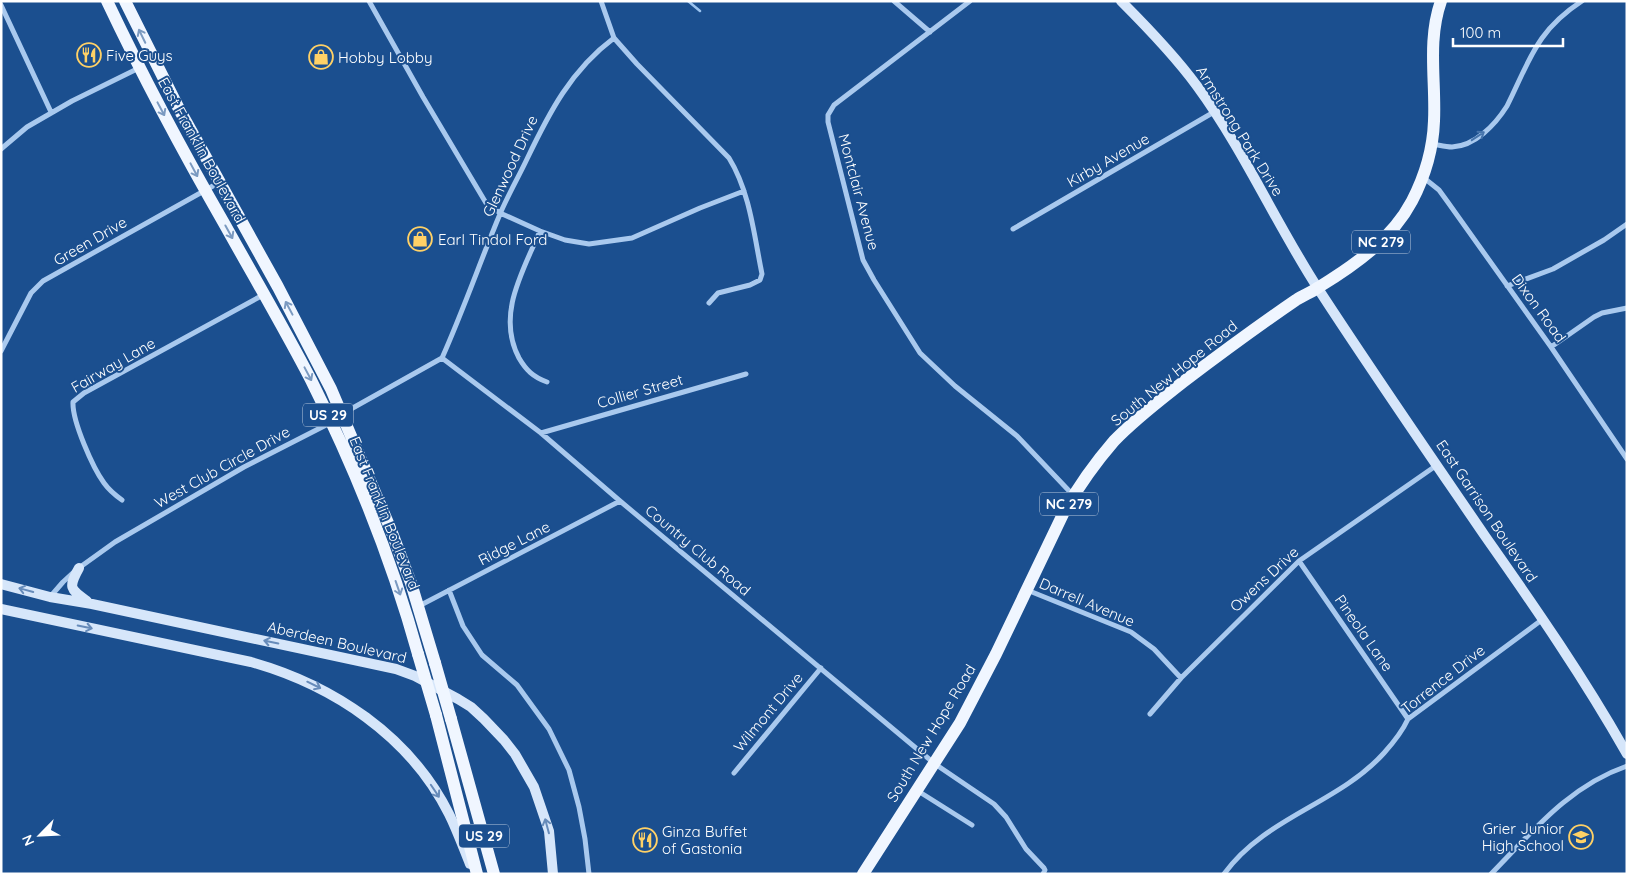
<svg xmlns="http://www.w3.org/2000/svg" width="1628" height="875" font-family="Quicksand,sans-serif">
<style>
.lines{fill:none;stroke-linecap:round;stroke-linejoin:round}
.stream{stroke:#9cc4f0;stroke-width:2.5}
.minor{stroke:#a9c9ee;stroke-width:5}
.secondary{stroke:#d6e6fa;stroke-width:10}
.primary{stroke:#f0f6ff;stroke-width:12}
.primary-bridge{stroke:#f0f6ff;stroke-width:12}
.oneway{stroke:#7b9ac1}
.oneway2{stroke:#4674ac}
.oneway3{stroke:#668bba}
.labels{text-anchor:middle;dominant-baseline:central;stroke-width:4;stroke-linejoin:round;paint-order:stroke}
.shield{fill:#1b4f8f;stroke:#bbcadd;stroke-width:1}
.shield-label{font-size:14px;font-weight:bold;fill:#fff}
.poi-label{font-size:15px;fill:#fff;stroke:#1b4f8f;text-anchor:start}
.street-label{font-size:15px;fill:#fff;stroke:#1b4f8f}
</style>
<rect width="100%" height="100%" fill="#1b4f8f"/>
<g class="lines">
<path class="stream" d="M688,1L700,11"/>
<path class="minor" d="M369,1L423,97L486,203L500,213L540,231L565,240L589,244L632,238L700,208L744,191
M894,1L930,32
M970,1L834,105L828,115V122L863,260L874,280L920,353L955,386L1017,436L1073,495
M1,5L51,112
M614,38L637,64L729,158C750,192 754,235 762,274L760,280L750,285L718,293L709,303
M1432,144C1439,145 1445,147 1452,147C1475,146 1495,125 1507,106C1530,60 1536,31 1582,1
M1,149L27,127L72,101L139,68
M1424,178L1439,190L1447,201L1551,347L1627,459
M1013,229L1214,112
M540,231C523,271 496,315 519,358C526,370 533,377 547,382
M1507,286L1553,269L1604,240L1627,224
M1551,347L1594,317L1602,313L1627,308
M1,351L31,293L43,281L220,182
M442,358L541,433L620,501L935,764L994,804L1006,817L1026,849L1044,868L1045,870L1043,874
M442,358C463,311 480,262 500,214C508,195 518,178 527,159C549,113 571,70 614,38L601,1
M342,414L442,358
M541,433L746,374
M122,500C115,495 109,490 104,483C93,468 72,421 73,402L84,393L263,295
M1299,561L1408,719
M449,590L463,626L482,655L517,685L549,729L569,770L579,807L585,839L589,874
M1027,590L1131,632L1154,649L1181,678
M50,597L63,582L76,570L115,542L244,467L332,422
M419,606L620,501
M1150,714L1181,678L1299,561L1437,465
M734,773L821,668
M918,791L972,825
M1224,874C1265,817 1338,804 1384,753C1393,743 1402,732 1408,719L1543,619
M1491,874C1533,831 1569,786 1627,766"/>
<path class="secondary" d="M1121,1C1148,28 1175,56 1197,86C1244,150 1276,224 1319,290C1373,373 1429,454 1485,536C1535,607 1584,678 1627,754
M79,568C68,588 70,589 87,601
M1,584L50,597L92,604L396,669L415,676L458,699L471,707L484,719L504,740L515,754L534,787L549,831L553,874
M1,609L251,662C333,685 410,736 449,814C457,830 463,847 470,864"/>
<path class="primary" d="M107,1C143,77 183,152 225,225C254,277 284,328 311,380C355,468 392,560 418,654
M125,1L179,109L278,287L331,389L391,530L411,583L435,663
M436,715L477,874
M451,719L494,874
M863,874L960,723L996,654L1064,512C1078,487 1095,463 1114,441C1135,419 1159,401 1183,382C1220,354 1258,326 1296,300C1304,295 1312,292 1319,287C1355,265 1392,239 1412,201C1425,176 1433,149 1434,121C1436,81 1427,41 1441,1"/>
<path class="primary-bridge" d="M418,654L436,715
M435,663L451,719"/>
</g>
<defs><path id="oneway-shaft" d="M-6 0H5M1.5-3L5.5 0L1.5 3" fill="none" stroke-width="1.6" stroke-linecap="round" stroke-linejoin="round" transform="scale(1.25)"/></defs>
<g class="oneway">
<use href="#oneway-shaft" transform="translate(142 36) rotate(-116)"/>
<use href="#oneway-shaft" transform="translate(161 109) rotate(62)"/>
<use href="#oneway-shaft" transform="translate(194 170) rotate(62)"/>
<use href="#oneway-shaft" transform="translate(229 232) rotate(61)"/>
<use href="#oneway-shaft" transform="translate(289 308) rotate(-118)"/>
<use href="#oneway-shaft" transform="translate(308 374) rotate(62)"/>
<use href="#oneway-shaft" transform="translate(398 588) rotate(71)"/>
</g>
<use class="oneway2" href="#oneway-shaft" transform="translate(1478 136) rotate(-33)"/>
<g class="oneway3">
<use href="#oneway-shaft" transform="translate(26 590) rotate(-165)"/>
<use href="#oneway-shaft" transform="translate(85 627) rotate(12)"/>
<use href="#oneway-shaft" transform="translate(271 642) rotate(-168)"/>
<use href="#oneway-shaft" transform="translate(314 685) rotate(26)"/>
<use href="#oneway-shaft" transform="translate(435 791) rotate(56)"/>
<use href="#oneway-shaft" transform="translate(547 826) rotate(-105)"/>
</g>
<defs>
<g id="restaurant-ring" transform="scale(1.25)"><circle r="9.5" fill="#1b4f8f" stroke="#ffd166" stroke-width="1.5"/><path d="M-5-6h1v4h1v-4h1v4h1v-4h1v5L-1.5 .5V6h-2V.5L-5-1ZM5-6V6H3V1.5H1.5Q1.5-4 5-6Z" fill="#ffd166"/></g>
<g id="shop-ring" transform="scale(1.25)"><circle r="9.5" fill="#1b4f8f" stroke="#ffd166" stroke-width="1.5"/><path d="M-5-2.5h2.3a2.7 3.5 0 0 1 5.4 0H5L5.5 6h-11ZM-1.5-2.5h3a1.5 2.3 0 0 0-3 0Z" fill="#ffd166"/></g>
<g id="school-ring" transform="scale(1.25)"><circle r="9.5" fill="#1b4f8f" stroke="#ffd166" stroke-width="1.5"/><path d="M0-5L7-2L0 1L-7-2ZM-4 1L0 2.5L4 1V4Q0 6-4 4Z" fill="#ffd166"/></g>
</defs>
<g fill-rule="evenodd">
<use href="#restaurant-ring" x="89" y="55"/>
<use href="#shop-ring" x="321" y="57"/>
<use href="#shop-ring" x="420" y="239"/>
<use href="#school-ring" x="1581" y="837"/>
<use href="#restaurant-ring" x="645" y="840"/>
</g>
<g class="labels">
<g class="shield">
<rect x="1352" y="230.5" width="58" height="23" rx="4"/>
<rect x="303" y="403.5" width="50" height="23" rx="4"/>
<rect x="1040" y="492.5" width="58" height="23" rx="4"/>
<rect x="459" y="824.5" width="50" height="23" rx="4"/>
</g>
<g class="shield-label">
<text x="1381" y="242">NC 279</text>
<text x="328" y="415">US 29</text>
<text x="1069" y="504">NC 279</text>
<text x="484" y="836">US 29</text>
</g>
<g class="poi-label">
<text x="106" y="55">Five Guys</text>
<text x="338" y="57">Hobby Lobby</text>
<text x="438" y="239">Earl Tindol Ford</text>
<text x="1564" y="828" text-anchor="end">Grier Junior<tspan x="1564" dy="17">High School</tspan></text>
<text x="662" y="831">Ginza Buffet<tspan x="662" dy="17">of Gastonia</tspan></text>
</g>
<g class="street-label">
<text transform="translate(1240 131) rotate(58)">Armstrong Park Drive</text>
<text transform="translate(202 150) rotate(61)">East Franklin Boulevard</text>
<text transform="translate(1108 160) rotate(-30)">Kirby Avenue</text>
<text transform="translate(510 166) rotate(-65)">Glenwood Drive</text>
<text transform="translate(859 192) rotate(75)">Montclair Avenue</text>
<text transform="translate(90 241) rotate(-30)">Green Drive</text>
<text transform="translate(1539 308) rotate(54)">Dixon Road</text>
<text transform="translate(113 365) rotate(-30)">Fairway Lane</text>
<text transform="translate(1174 373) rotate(-39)">South New Hope Road</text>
<text transform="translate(640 391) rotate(-16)">Collier Street</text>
<text transform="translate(222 467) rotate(-29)">West Club Circle Drive</text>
<text transform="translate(1487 511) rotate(56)">East Garrison Boulevard</text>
<text transform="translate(385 513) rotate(68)">East Franklin Boulevard</text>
<text transform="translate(514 543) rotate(-27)">Ridge Lane</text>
<text transform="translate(698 550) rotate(40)">Country Club Road</text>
<text transform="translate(1264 579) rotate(-43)">Owens Drive</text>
<text transform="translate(1087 602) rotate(23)">Darrell Avenue</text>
<text transform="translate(1364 633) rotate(55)">Pineola Lane</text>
<text transform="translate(337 642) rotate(13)">Aberdeen Boulevard</text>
<text transform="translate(1443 679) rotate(-38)">Torrence Drive</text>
<text transform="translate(768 712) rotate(-50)">Wilmont Drive</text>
<text transform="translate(931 733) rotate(-59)">South New Hope Road</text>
</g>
</g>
<rect width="1628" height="875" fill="none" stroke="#ffffff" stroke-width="5"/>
<g transform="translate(40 835) rotate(246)" stroke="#1b4f8f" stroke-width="4" paint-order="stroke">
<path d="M0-4L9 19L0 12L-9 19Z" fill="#ffffff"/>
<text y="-8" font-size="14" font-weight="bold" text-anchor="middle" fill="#ffffff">N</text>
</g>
<path d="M1453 38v8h110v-8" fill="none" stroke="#ffffff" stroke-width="2.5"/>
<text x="1460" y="38" font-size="15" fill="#ffffff" stroke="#1b4f8f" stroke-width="4" paint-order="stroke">100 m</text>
</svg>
